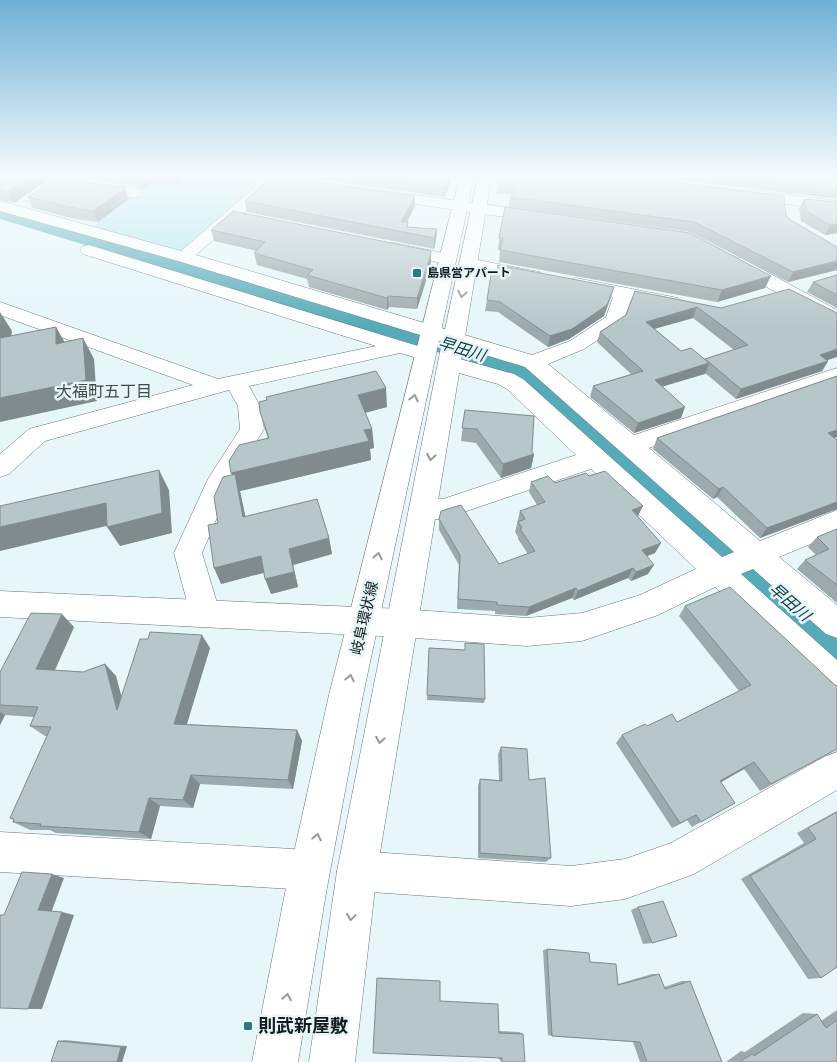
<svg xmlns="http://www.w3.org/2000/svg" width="837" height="1062" font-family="Arial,'Noto Sans JP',sans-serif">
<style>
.green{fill:#b3e6ee}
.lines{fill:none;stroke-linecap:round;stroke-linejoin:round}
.river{fill:#55abb9;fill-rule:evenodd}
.minor-casing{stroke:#687678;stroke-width:1}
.tertiary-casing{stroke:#687678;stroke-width:1}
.primary-casing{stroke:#687678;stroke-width:1}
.minor{fill:#fff;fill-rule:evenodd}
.tertiary{fill:#fff;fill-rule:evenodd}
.primary{fill:#fff;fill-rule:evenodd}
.wall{fill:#9daaad;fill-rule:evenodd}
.shaded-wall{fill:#808b8d}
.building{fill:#b7c6c9;stroke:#808b8d}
.oneway{stroke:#969899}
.poi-dot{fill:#2f7682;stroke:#e6f6f9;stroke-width:2}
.labels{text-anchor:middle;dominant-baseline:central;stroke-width:5;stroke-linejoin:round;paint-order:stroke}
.far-poi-label{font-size:12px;font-weight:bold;fill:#151b1c;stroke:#e6f6f9;text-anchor:start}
.street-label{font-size:15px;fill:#151b1c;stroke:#e6f6f9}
.water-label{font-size:16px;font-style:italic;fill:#0f383f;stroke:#e6f6f9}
.neighbourhood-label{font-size:16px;fill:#3d4a4c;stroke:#e6f6f9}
.near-poi-label{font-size:18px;font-weight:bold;fill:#151b1c;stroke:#e6f6f9;text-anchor:start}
</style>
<rect width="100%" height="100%" fill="#e6f6f9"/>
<path class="green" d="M158,177H224L260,182L179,253L90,229Z"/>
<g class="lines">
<path class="river" d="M0,204L537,361L837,613V665L820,659L513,375L0,219Z"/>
<g class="minor-casing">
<path id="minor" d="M246,177H283L309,182L311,185L309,188L304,189L275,185L196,255L532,355L570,341L606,317L613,297L569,288L567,284L569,280L576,278L678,298L681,302L678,306L671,308L631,300L622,324L584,349L548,364L634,435L837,368V383L649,448L760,541L837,510V533L779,557L837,605V638L826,634L753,569L741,574L837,660V697L825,692L715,587L658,615L582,641L527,646L401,637L390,633L386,623L390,613L401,609L527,618L582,613L640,595L696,569L591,469L443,519H422L413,516L409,509L413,502L422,499H443L576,455L507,389L498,384L441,368L438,363L441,358L449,356L514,374L523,379L722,557L734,552L525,367L178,261L0,211V201L181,251L260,183L248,180Z
M89,183L135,188L140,190L143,193L140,196L135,198L84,190L82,187L84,184Z
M379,190L540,212L546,214L548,217L546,220L540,222L374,198L371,195L374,192Z
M748,190L837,201V211L743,198L740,195L743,192Z
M394,243L453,255L456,259L453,263L447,264L388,252L385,248L388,244Z
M89,245L431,350L435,354L431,358L424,360L400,353L249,386L260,406L264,429L233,480L202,553L220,613L216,622L205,626L194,622L190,613L174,553L208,479L240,429L238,406L229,390L45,441L9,474L0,477V454L29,429L193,385L0,315V302L218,379L376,346L83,254L80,250L83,246Z
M735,257L741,258L837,310V324L830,322L729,266L726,262L729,258Z
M468,258L534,271L540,272L543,276L540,280L534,281L462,267L459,263L462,259Z
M837,752V790L694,874L625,899L571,906L357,891L343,885L337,871L343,857L357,851L571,866L625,859L671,843L824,757Z
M0,832L310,850L324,856L330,870L324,884L310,890L0,872Z"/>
</g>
<g class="tertiary-casing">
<path id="tertiary" d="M0,591L401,609L412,613L416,623L412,633L401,637L0,617Z"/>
</g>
<g class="primary-casing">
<path id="primary" d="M460,177H474L363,695L326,893L298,1062H252L285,893L329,695Z
M478,177L491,179L377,871L355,1062H309L337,871L439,357Z"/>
</g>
<use href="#minor" class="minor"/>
<use href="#tertiary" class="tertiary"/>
<use href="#primary" class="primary"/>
</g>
<path class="wall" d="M0,177H52L14,203L0,200Z
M74,177H186L175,186L151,183L142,190L135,186Z
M303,177H452L445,197Z
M498,177L786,215L789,219L837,247V270L788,282L690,232L509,207L510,197L512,194L496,193Z
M658,177H837V199Z
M28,197L129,199L98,222L75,219L33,208Z
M804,199L837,202V233L825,235L801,221L799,208Z
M245,201L415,206L407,222H408V227L437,229L436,240L434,249L247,212Z
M211,230L431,265L417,309L389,307L387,310L309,287L307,279L257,265L254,253L257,251L214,241Z
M499,238L765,288L717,302L499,262L500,250H498Z
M837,275V308L807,292L813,282Z
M614,287L611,297L604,316L569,339L548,347L498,312L485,311L487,300Z
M635,291L721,308L828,361L822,371L736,399L705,373L663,386L681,418L634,433L590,397L593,386L631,374L597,342L600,332L626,315ZM693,318L734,350L705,359L681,351L654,329Z
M837,376V437L834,438L837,440V509L760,538L717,497L713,499L653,449L657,438Z
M266,397L387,407L365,413L372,429L374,448L370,449L371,460L240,491L245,516L329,538L332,554L293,565L298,587L271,594L264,572L221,584L218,523L232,475L268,439L260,412L267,400Z
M465,410L532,452L534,454L531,468L501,478L476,443L461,441Z
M589,476L638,516L655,553L647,556L648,574L631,581L628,578L574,600L572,598L526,616L495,614V611L457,609L459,565L439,530V519L499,564L528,554L518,539V537L515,532L520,511L537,505L529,492L531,482L555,483Z
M837,529V603L797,569L805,560L816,555L808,547L817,537Z
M685,606L837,749L760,791L744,769L720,782L735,803L692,827L687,820L672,828L616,743L622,735L647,726L677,722L739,691L679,616Z
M74,627L55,670L83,672L105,664L116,676L121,696L210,648L186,724L297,730L302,741L293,789L200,784L193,808L160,806L151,839L56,833L50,830H30L13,822L14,820L10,818L47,736H45L30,726L34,717L5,715L0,725V672Z
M465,643L485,699L484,703L427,700L429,648L465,650Z
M501,747L529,780L551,858L546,862L478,858V786L480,779L499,780L498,754Z
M837,811V967L821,978L808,979L741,879L804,843L797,833Z
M638,907L652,943L643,944L631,910Z
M547,949L590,962L618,984L652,974H659L664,987L682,981H690L722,1062H640L633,1042L552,1036L548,1035L543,950Z
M440,1001L499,1031L519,1032L523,1034L502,1062Z
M837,1010V1062H726L741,1051L745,1052L803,1013L817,1014L821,1021Z
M65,1040L127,1046L122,1062H51L58,1041Z"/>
<path class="shaded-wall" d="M31,177H52L14,203L8,192Z
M141,177H149L151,183L142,190L139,179Z
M172,177H186L175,186Z
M449,177H452L445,197L446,187Z
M125,188L129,199L98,222L93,211Z
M415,196V206L401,233V222Z
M837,224V233L825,235L830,225Z
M437,229L436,240L434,249V238Z
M431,254V265L417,309V298Z
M837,261V270L788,282L793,272Z
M771,276L765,288L717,302L722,290Z
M614,287L611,297L604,316L569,339L548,347L550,336Z
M388,296L389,307L387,310V298Z
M697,307L693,318L643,332L646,322Z
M0,312L12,331L8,360L0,347Z
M56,327L68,348L56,344Z
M83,338L94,359L97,401L0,422V398Z
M837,349V357L813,365L820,355Z
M828,361L822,371L736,399L741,389Z
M709,363L705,374L651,390L655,380Z
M386,388L387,407L360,414L358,395Z
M685,407L681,418L634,433L638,423Z
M372,429L374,448L370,449L371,460L240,491L249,533L243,517L238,491L231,473L364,430Z
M837,430V437L821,444L828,433Z
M534,454L531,468L501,478L503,464Z
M159,470L169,490L172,533L120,546L107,527Z
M723,487L717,497L713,499L719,489Z
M837,502V509L760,538L767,528Z
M106,503L119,523L0,551V527Z
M643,506L638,516L632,510Z
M329,538L332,554L293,565L298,587L271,594L265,579L289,549Z
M661,543L655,553L637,560L642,550Z
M261,556L267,572L221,584L214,568Z
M654,565L648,574L631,581L636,572Z
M633,568L628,578L574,600L578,591Z
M576,588L572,598L526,616L529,607Z
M62,614L74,627L50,681L36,669Z
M202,635L210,648L184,734L174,724Z
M105,664L116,676L128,721L117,710Z
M0,712L5,715L0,725Z
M297,730L302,741L293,789L288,780Z
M754,762L744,769L711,788L720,781Z
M191,775L200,784L193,808L183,800Z
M149,798L160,806L151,839L139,832Z
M696,815L687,820L672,828L680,823Z
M52,874L64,878L51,913L38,910Z
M62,912L74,915L42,1009H28Z
M127,1046L122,1062H117L121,1047Z"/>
<path class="building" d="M0,177H31L8,192L0,190Z
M271,177H285L415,196L401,222H408L407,227L437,229L434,238L245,201Z
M377,177H449L446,187Z
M498,177H632L784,196L786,215L789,219L837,247V261L793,272L694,222L510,197L518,185L496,183Z
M738,177H837V189Z
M57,178L125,188L93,211L69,207L28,197Z
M804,199L837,202V224L830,225L806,211Z
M505,207L690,233L771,276L722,290L500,250L503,238H499Z
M233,211L431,251V254L417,298L388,296L387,298L307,275L313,270L254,253L265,242L211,230Z
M498,265L614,287L607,305L572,329L550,336L500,302L487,300L491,275H496Z
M837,275V295L813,282Z
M789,289L837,313V349L820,355L828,361L741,389L705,359L748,345L697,307L646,322L681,351L691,348L709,363L655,380L685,407L638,423L593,386L643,371L600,332L626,315L635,291L721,308Z
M56,327V344L83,338L86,380L0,398V338Z
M376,371L386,388L358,395L372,429L364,430L369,441L231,473L229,461L239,445L269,438L260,412L259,402L267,400L266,397Z
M837,376V430L828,433L837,440V502L767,528L723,487L719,489L657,438Z
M465,410L534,416L532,452L534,454L503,464L477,429L462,428Z
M159,470L162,513L107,527L106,503L0,527V506Z
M605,471L643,506L632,510L661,543L642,550L654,565L636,572L633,568L578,591L576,588L529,607L497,605V602L458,599L460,555L439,519L441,511L461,505L499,564L535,551L520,529L522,528L518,522L525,519L520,511L545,502L531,482L548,476L555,483L586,473L589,476Z
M235,474L243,517L317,499L329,538L289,549L294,572L265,579L261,556L214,568L208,525L218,523L214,497L223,477Z
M837,529V585L805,560L829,549L817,537Z
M730,587L835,685L837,686V749L771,784L754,762L720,781L735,803L701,822L696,815L680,823L622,735L645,724L647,726L672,714L677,722L751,685L685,606Z
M31,613L62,614L36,669L83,672L105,664L117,710L140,639H148L150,632L202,635L174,724L297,730L288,780L191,775L183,800L149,798L139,832L40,826L41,824L13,822L14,819L10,818L51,727L30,726L38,707L0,705V672Z
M465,643L484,644L485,699L427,695L429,648L465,650Z
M501,747L527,749L529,780L545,778L551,858L480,853V779L502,781Z
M837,812V967L821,978L750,876L816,839L808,828Z
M22,872L52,874L38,910L62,912L28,1009L0,1008V915H4Z
M663,901L677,936L652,943L638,907Z
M547,949L589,953L590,962L616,964L618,985L659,974L665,989L690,981L722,1062H647L640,1042L552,1036Z
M377,978L440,981V1001L498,1004L499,1033L523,1034L525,1062H502V1058L373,1053Z
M817,1014L826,1028L837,1020V1062H740L752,1054L754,1056Z
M58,1041L121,1047L117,1062H51Z"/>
<defs><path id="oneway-chevron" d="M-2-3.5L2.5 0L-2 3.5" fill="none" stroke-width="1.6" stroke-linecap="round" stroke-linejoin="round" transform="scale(1.25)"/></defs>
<g class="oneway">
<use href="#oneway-chevron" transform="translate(462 294) rotate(101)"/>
<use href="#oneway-chevron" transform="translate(414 398) rotate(-77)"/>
<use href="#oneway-chevron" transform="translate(431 457) rotate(100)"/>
<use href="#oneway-chevron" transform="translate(378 556) rotate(-77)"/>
<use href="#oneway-chevron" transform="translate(350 678) rotate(-78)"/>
<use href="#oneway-chevron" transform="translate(380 740) rotate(100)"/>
<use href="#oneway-chevron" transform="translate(317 837) rotate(-78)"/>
<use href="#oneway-chevron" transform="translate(351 917) rotate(98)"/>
<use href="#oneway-chevron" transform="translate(287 997) rotate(-80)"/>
</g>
<linearGradient id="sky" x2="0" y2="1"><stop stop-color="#6db0d5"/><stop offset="0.54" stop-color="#f4fbfc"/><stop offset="1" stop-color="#f4fbfc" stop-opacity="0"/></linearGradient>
<rect width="837" height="326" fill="url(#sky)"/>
<g class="poi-dot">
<rect x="412" y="268" width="10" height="10" rx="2.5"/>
<rect x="243" y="1021" width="10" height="10" rx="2.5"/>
</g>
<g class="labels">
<g class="far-poi-label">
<text x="427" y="273">島県営アパート</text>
</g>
<g class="street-label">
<text transform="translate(364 618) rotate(-77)">岐阜環状線</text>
</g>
<g class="water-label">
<text transform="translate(462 349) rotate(17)">早田川</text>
<text transform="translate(790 602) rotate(41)">早田川</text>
</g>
<g class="neighbourhood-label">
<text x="104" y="391">大福町五丁目</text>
</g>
<g class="near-poi-label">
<text x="258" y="1026">則武新屋敷</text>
</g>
</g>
</svg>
